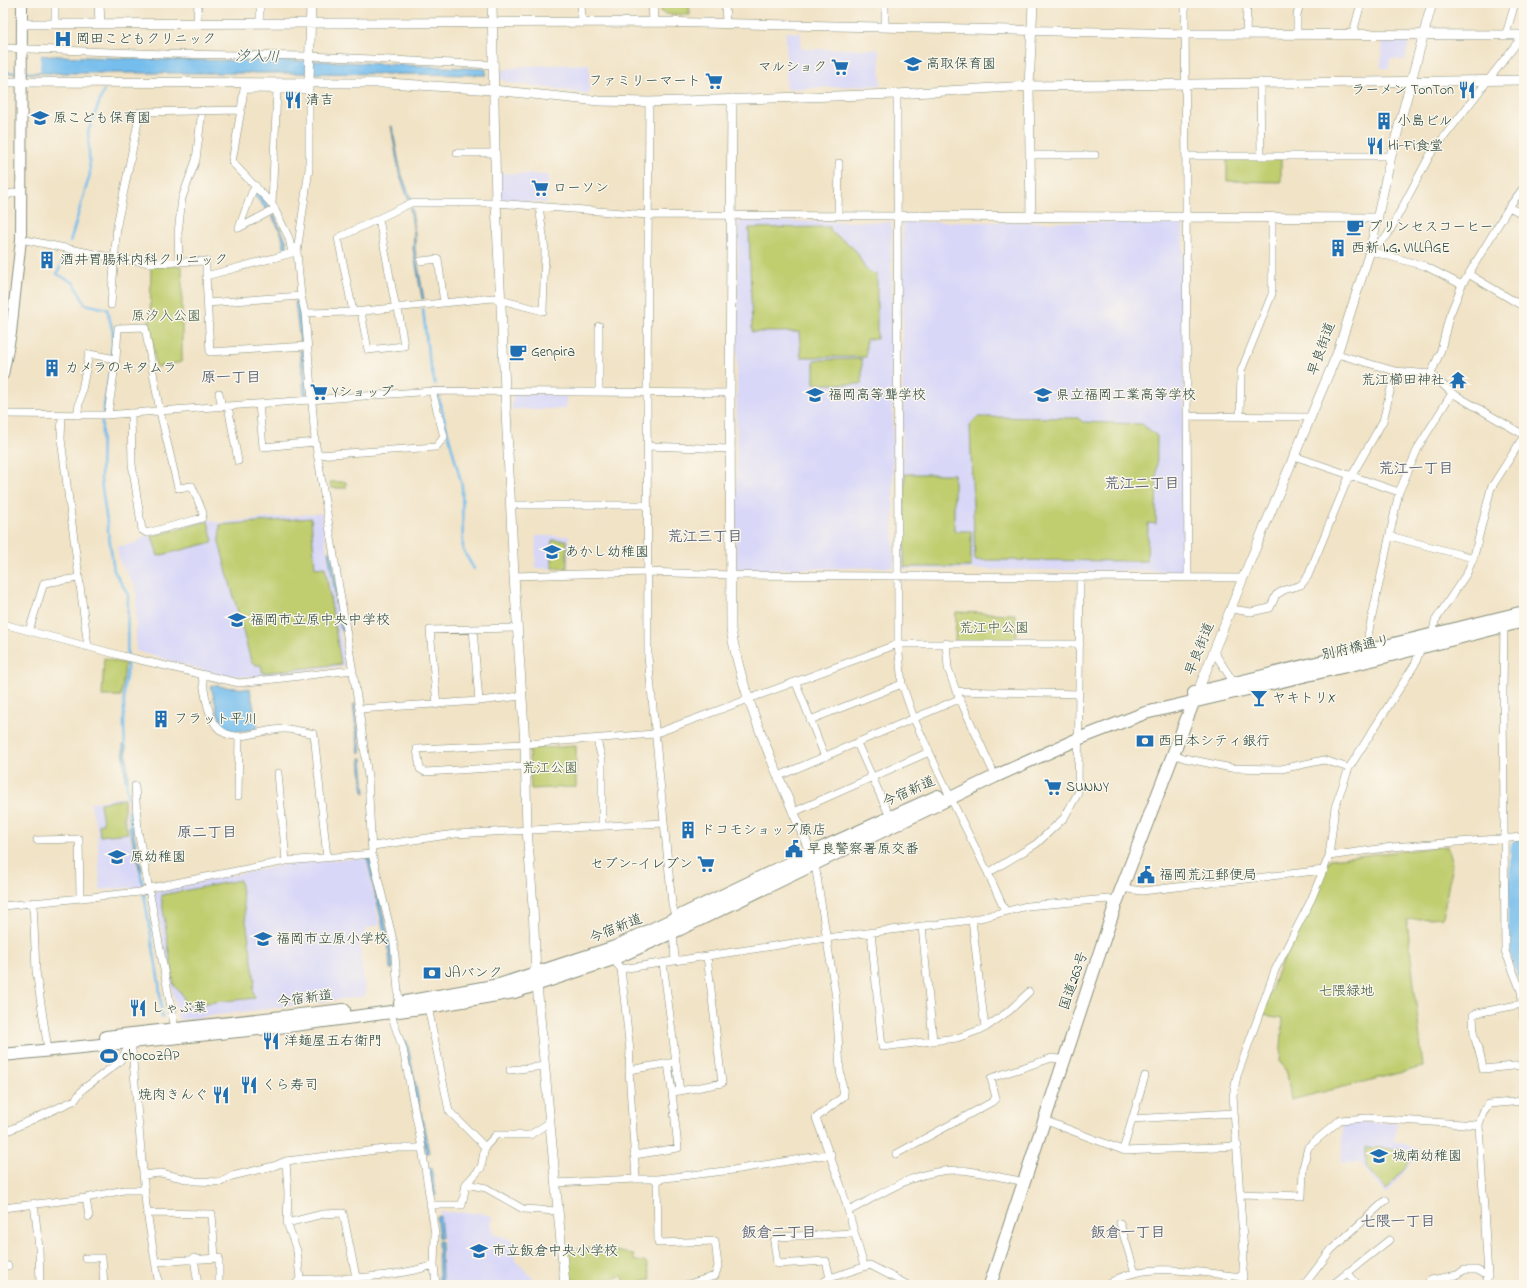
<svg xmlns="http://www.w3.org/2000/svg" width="1527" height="1288" font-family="'Indie Flower','Klee One',sans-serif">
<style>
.built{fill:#d8d7f8}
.green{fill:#c0ce6f;stroke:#708652}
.water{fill:#75bded;stroke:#4a7d90}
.pier{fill:#f1e3c6}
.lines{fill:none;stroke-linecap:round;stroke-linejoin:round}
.stream{stroke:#75bded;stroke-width:2.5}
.river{stroke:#75bded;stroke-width:15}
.minor-casing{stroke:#88907d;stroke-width:8}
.tertiary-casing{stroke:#88907d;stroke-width:10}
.secondary-casing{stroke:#88907d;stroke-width:12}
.trunk-casing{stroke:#88907d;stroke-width:14}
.minor{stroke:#fff;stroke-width:7}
.tertiary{stroke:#fff;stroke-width:9}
.secondary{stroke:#fff;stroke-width:10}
.trunk{stroke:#fff;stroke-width:12}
.labels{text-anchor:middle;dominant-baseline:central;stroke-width:3;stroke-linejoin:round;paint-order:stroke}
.poi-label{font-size:14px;fill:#1f3d34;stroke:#fbf7ec;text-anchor:start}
.park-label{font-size:14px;fill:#3f5a40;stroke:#fbf7ec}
.street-label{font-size:14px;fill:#1f3d34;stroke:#fbf7ec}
.water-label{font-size:15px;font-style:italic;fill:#345d62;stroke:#fbf7ec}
.neighbourhood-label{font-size:15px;font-weight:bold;fill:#5c6577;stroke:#fbf7ec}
</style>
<rect width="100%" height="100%" fill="#fbf7ec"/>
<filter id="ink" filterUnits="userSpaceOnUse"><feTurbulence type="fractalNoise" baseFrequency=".025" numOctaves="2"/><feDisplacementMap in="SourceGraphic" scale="8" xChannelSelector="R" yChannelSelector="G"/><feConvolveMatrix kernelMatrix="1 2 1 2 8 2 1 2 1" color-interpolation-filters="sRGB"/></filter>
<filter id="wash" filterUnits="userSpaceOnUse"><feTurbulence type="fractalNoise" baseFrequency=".012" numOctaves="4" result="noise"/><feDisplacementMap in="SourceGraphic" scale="16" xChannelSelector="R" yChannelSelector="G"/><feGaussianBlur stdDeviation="0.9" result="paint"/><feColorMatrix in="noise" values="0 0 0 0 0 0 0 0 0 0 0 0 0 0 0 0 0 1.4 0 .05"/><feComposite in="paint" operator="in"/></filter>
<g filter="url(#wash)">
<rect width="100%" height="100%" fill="#f1e3c6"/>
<path class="built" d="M3,3H5V41L3,43Z
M786,32L801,33V49H879L881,85L786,89Z
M1382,40L1409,41L1405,60L1390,59L1389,68H1381Z
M589,64V94L506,82L500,78L502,70L523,66Z
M499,173L548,175L547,203L503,200L500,196Z
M738,221L891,222L894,567L736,570Z
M903,222H1183L1185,571L902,569Z
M513,394H566V409H511Z
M321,513L345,666L251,677L218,674L136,651V588L120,562L117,547L138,542L144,537L208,519L218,523Z
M536,536H569L568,569L535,568Z
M125,796L126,819L141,884L139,887L100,890L97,829L90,803Z
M366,858L380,925L366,928L367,938L359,939L366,996L178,1020L154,894L156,891L293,863Z
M1343,1122L1398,1123L1394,1141L1421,1150L1386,1195L1359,1163H1341Z
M440,1212L480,1213L492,1216L491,1226L494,1234L514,1241L516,1261L540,1285H444L442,1280L443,1240Z"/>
<path class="green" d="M661,3H689L690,15L665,14L661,11Z
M1227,159H1281V182L1227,181Z
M830,227L831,232C839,238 849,243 856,251C863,261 863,274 877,274V339H866V357H801L799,332H752L749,228Z
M151,266H182V362L156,367L150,326Z
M862,359V384H814V360Z
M977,417L1078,418L1083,422L1142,424L1157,436L1156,524L1148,523L1147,561L975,560L970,425Z
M905,474H954V531H971V567H904Z
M330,482H346V488H332Z
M311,518L315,568L325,567L341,664L263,673L261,665H256L251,661L219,542L220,525Z
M208,521L213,542L158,556L152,536Z
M552,540H567V568H552Z
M956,612L1015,614L1017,642H955Z
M104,658L125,664L121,696H102Z
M576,746V787L531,789L529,749Z
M124,799V818L128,833L100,836L99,824L103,823L100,803Z
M1447,846L1452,864L1443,917L1407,920L1423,1067L1291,1100L1287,1073L1280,1061L1283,1018L1263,1015L1277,973L1330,859Z
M240,880L255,981L253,989L255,998L186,1005L182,994L174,986L161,895Z
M1366,1147L1396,1149L1416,1154L1386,1190L1366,1167Z
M597,1248L633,1254L635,1261L646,1262L651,1279L641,1281L642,1285H625L623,1276L588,1283L567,1279L564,1250Z"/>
<path class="water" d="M3,54L171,60L322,61L486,69V75L295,73H3Z
M391,126H392L401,173L411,199H408L399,172Z
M257,192L270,207L266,209L254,195Z
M410,208H412L415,234V249L424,299H422L413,249L414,234Z
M274,215L286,240L288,249L285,250L281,233L272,216Z
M295,302H299L303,342H300Z
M300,350H303L307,396H304Z
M328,551H331L344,631H341Z
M213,685L224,687L250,689L258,728C245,731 232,734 221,726L211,686Z
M355,704L361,752L359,753L353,705Z
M123,745H126L128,780H125Z
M360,758H362L365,793L363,792Z
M132,825L142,871L140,872L129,826Z
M367,858H370L392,952L393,969H390L389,953Z
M404,1041H407L429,1153H426Z
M431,1168L436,1196L433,1195L428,1169Z
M440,1216L442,1238H439L436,1217Z
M438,1241H441L442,1281H439Z"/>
<path class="pier" d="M6,52L41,54L40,70L42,72L3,71L5,70Z"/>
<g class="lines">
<path class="stream" d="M70,242L90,174L88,132L104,90
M66,253L57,274L74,283L85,304L107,309L113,332L111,363L102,420L101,481L114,571L128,594L127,669L124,688V728L125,748
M423,309L428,354L435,384
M438,395L462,486L463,550L474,569
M126,777L128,798
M129,811L131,828
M140,870L159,983L162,1017"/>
<path class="river" d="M1524,840L1518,847L1515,920L1517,953L1524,972"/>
</g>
</g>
<g filter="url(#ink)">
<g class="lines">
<g class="minor-casing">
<path id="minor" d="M260,3V23
M581,3L582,23
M725,3L726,23
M1185,3L1188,578
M197,23L198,3
M55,24V3
M885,27V3
M1353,33L1361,3
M1506,34L1515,3
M1246,35L1247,3
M1297,35V15L1300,3
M3,48L166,54L310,56L494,65
M1260,82L1261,156
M309,83V169L297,252L301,296L305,313L315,440L359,709L368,777L372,854L394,944L399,1003
M897,94L898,644L902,684L914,719L951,799L988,873
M649,102L647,392L648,657L672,904L676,919
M241,110L244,89L309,90
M457,153H495
M1030,155H1095
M1186,156H1391
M256,186L252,192L239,228L275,209
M3,200L9,194L21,191
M272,204L277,90
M1509,207L1524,187
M838,216L839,163
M21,239L114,258L151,263L206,261V276
M1371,244L1379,243L1387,236L1430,155L1524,34
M1370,251L1425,266L1462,285L1509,207L1524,215
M296,252L206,276L210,352L307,346
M421,261L438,259L444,303
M179,262L178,233L182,198L196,160L202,110
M1470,275L1524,307
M207,303L301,296
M111,305L117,225L140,112L241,110L232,162L272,204L289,238L292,253
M353,312L493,298L543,311L545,250L539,206
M361,312L368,350L404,346L398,308L395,304L379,219
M305,313L353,312L338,238L411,203H496L648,215L898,216
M1337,354L1395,371L1431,374L1452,393
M1431,374L1441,350L1449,317L1462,285
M599,391V326
M219,393L222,407
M259,404L263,447L315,442
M228,406L238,461
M3,414L105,415L432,391L730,393
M108,414L116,359L118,328L145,327L160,412L178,488L192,486L203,513L202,518L147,533L142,530L132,464L131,413
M62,415L61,439L88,647
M77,415L89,354L116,359
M1187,416L1310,417
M1240,416L1241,371L1272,294V217
M647,446L731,449
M317,455L436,447L444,437L432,391
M1294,456L1399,492
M1351,477L1383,421L1395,371
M511,505H647
M1390,536L1473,558
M514,576L647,572L731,575L1243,578
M1231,609L1251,612L1270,608L1276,595L1284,590L1301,585L1308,576L1349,476
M1504,623L1503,691L1505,951L1521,991L1524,1022
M3,624L123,656L239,683L353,670
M473,629L479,701
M29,631L44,583L79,578
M1432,637L1435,621L1467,573L1474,556L1491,488L1524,436
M946,643L948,668L956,691L1079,694
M1374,651L1368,635L1399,492L1419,446L1452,393L1524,435
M1214,652L1234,683
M202,676C206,699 208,739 241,736C255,735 269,729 284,729C294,729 305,732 314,734L327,857
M796,683L825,757
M958,695L992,769
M437,705L430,630L517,628
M359,709L479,701L521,696
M810,720L902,684
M597,740L602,760V825
M857,743L890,817
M1173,754L1184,758L1231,768L1281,769L1324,760L1349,768
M524,766L425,772L420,769L417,749L525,744L654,734L898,644H1080
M278,773L286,861
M779,776L959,699
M135,786L138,831L175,1029
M238,796L239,736
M794,812L929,752
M37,840L79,839L80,897
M373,846L455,834L663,823
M1329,856L1392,847L1524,837
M1524,857V943
M815,864L836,998L840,1070L844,1096L816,1118L841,1186L864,1266
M1121,888L1142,891L1324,870
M33,902L36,971L47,1043
M3,906L140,892L150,888L286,861L372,854
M1005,911L988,873L1036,844L1064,818L1078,793L1080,578
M922,926L933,1041
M673,932L675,961
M871,932L882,1047L957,1038L985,1028L972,920
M613,959L621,969L826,938L972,920L1027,906L1108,899L1116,903
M663,963L676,1062
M1522,1004L1477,1013L1473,1015L1474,1036L1481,1058L1483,1069L1524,1065
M428,1007L449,1111L485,1147
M390,1012L403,1049L422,1148L435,1234L434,1265L436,1285
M985,1028L1009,1011L1029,992
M131,1039L146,1206L159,1285
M510,1070L545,1066
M629,1070L676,1062L680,1091L672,1092L668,1063
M680,1091L722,1083L707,956
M1132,1119L1234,1113
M1044,1120L1125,1151L1238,1146
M3,1133L75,1100L83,1089L119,1062L132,1042
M1123,1150L1145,1076
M896,1154L992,1102L996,1098L991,1078L1052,1058L1064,1060
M634,1155L678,1148L672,1092
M143,1175L161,1173L195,1181L221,1182L232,1176L274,1166L286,1161
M636,1179H657L658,1243L715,1241L718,1266L715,1276L685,1285
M657,1179L733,1170L831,1154
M555,1183L636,1179L629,1070L630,1051L621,969
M466,1184L486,1188L523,1209L558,1211
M1241,1194L1302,1196L1303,1168L1308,1147L1340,1120L1367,1118L1479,1125
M86,1198L89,1217
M34,1203L39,1248L40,1285
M430,1205H462L466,1184L481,1168L485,1147L496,1135H530L550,1122
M3,1208L86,1198L124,1190H144
M849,1211C883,1193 916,1170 956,1170C975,1170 997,1177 1016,1180L1024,1183
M147,1213L212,1214L215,1258
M287,1223L323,1214L343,1213L356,1277
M1120,1223L1135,1273
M854,1233L777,1237L774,1241L777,1264L826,1261L830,1278L870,1265L908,1285
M85,1258H102L104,1285
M194,1258L198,1285
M155,1262L219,1258V1285
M3,1265L8,1266
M1347,1272L1358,1285
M300,1279C340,1280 396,1277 434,1265
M295,1285L300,1279L297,1251L287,1223L288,1193L286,1161L393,1148H422
M818,1285L830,1278
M1107,1285C1143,1259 1201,1273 1243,1277
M1242,1285L1244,1253L1233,1096L1237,1076L1275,970L1311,900L1329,856L1335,807L1349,768L1415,664L1420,651V646
M1304,1285L1331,1250L1386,1200
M1332,1285L1389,1240
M1425,1285L1431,1280L1457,1275L1464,1270H1477L1488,1276
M1486,1285L1488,1276L1479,1125L1483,1112L1489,1104L1524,1101"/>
</g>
<g class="tertiary-casing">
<path id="tertiary" d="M99,3L100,24
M492,3L496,203L514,576L525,744L527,829L533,906L536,974L565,1285
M653,3L654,22
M22,24L654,22L1186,34L1524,35
M3,82L388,83L493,90L599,101L649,102L897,94L1029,86L1524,80
M309,83L311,3
M732,99L730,393L731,630C744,708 784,786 813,859
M898,216L1378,218
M1031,217L1029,86L1033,3
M1198,691L1243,578L1337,354L1370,251L1391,156L1432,3"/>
</g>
<g class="secondary-casing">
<path id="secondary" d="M3,375L11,333L21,239L22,3"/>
</g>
<g class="trunk-casing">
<path id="trunk" d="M1194,693L1524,612
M400,1003L499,985L615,947L811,853L938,796
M106,1037L344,1010
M3,1055L287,1026L428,1007L514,992L613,959L680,929L996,776L1078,739L1145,713L1376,659L1524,621
M990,1285L1116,903L1196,695"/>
</g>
<use href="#minor" class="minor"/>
<use href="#tertiary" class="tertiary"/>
<use href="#secondary" class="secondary"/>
<use href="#trunk" class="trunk"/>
</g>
</g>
<defs>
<g id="hospital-bare" transform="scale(1.38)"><path d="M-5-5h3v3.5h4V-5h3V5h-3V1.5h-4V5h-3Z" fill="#1f6fb2" stroke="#fbf7ec" stroke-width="2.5" paint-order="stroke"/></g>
<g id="school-bare" transform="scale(1.38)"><path d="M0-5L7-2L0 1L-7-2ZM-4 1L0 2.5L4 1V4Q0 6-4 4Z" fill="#1f6fb2" stroke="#fbf7ec" stroke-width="2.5" paint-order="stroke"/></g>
<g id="supermarket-bare" transform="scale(1.38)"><path d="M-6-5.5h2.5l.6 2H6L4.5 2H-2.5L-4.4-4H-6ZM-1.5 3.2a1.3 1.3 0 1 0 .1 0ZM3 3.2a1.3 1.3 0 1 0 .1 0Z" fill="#1f6fb2" stroke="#fbf7ec" stroke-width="2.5" paint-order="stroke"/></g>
<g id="restaurant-bare" transform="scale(1.38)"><path d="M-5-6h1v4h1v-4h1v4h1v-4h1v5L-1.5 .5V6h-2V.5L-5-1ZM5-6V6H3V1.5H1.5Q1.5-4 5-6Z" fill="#1f6fb2" stroke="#fbf7ec" stroke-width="2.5" paint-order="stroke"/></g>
<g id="building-bare" transform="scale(1.38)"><path d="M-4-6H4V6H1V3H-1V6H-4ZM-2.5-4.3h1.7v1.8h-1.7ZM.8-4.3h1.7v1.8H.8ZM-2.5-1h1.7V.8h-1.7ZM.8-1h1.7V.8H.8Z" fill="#1f6fb2" stroke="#fbf7ec" stroke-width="2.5" paint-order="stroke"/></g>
<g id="cafe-bare" transform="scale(1.38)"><path d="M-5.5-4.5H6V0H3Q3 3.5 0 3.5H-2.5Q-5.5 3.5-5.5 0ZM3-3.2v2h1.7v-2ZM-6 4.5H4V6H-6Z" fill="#1f6fb2" stroke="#fbf7ec" stroke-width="2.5" paint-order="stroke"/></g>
<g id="temple-bare" transform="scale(1.38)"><path d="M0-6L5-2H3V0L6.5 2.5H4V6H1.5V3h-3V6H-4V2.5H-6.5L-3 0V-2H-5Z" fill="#1f6fb2" stroke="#fbf7ec" stroke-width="2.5" paint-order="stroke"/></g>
<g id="bar-bare" transform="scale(1.38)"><path d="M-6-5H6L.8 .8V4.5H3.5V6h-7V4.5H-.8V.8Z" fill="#1f6fb2" stroke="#fbf7ec" stroke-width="2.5" paint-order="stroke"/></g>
<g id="bank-bare" transform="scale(1.38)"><path d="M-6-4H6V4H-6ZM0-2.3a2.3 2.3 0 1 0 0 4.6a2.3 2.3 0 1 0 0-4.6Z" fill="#1f6fb2" stroke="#fbf7ec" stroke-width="2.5" paint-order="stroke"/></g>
<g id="civic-bare" transform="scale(1.38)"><path d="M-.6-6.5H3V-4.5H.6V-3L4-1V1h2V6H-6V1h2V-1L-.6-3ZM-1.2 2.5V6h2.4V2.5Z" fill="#1f6fb2" stroke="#fbf7ec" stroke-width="2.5" paint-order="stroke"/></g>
<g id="stadium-bare" transform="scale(1.38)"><path d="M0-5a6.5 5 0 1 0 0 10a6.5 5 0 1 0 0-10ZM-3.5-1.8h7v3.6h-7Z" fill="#1f6fb2" stroke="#fbf7ec" stroke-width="2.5" paint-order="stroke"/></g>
</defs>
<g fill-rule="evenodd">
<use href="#hospital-bare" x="63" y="39"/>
<use href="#school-bare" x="913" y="64"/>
<use href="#supermarket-bare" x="840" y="67"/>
<use href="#supermarket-bare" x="714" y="81"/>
<use href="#restaurant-bare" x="1467" y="90"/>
<use href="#restaurant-bare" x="293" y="100"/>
<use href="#school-bare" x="40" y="118"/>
<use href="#building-bare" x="1384" y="121"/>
<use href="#restaurant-bare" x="1375" y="146"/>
<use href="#supermarket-bare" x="540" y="188"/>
<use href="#cafe-bare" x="1355" y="227"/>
<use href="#building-bare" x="1338" y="248"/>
<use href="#building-bare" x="47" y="260"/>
<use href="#cafe-bare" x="518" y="352"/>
<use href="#building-bare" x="52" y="368"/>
<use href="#temple-bare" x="1458" y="380"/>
<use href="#supermarket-bare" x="319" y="392"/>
<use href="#school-bare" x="815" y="395"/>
<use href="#school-bare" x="1043" y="395"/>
<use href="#school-bare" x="552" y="552"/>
<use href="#school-bare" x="237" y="620"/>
<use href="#bar-bare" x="1259" y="698"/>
<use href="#building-bare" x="161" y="719"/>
<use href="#bank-bare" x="1145" y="741"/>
<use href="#supermarket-bare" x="1053" y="787"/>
<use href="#building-bare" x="688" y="830"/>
<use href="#civic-bare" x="794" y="849"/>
<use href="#school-bare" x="117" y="857"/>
<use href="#supermarket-bare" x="706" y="864"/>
<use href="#civic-bare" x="1146" y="875"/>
<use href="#school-bare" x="263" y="939"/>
<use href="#bank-bare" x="432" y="973"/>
<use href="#restaurant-bare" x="138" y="1008"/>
<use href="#restaurant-bare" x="271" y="1041"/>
<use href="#stadium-bare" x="109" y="1056"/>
<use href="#restaurant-bare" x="249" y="1085"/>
<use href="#restaurant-bare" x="221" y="1095"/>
<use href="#school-bare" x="1379" y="1156"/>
<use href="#school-bare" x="479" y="1251"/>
</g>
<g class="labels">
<g class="poi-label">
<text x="76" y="39">岡田こどもクリニック</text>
<text x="926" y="64">高取保育園</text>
<text x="827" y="67" text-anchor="end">マルショク</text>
<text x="701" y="81" text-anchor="end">ファミリーマート</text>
<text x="1454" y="90" text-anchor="end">ラーメン TonTon</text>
<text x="306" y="100">清吉</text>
<text x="53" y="118">原こども保育園</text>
<text x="1397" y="121">小島ビル</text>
<text x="1388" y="146">Hi-Fi食堂</text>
<text x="553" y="188">ローソン</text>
<text x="1368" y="227">プリンセスコーヒー</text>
<text x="1351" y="248">西新 I.G. VILLAGE</text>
<text x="60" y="260">酒井胃腸科内科クリニック</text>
<text x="531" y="352">Genpira</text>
<text x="65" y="368">カメラのキタムラ</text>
<text x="1445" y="380" text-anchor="end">荒江櫛田神社</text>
<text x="332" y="392">Yショップ</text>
<text x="828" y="395">福岡高等聾学校</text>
<text x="1056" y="395">県立福岡工業高等学校</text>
<text x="565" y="552">あかし幼稚園</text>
<text x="250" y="620">福岡市立原中央中学校</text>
<text x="1272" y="698">ヤキトリX</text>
<text x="174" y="719">フラット平川</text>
<text x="1158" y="741">西日本シティ銀行</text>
<text x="1066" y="787">SUNNY</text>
<text x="701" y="830">ドコモショップ原店</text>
<text x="807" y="849">早良警察署原交番</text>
<text x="130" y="857">原幼稚園</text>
<text x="693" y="864" text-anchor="end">セブン-イレブン</text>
<text x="1159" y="875">福岡荒江郵便局</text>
<text x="276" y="939">福岡市立原小学校</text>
<text x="445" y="973">JAバンク</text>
<text x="151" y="1008">しゃぶ葉</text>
<text x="284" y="1041">洋麺屋五右衛門</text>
<text x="122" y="1056">chocoZAP</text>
<text x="262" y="1085">くら寿司</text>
<text x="208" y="1095" text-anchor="end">焼肉きんぐ</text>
<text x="1392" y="1156">城南幼稚園</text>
<text x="492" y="1251">市立飯倉中央小学校</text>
</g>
<g class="park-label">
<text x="166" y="316">原汐入公園</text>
<text x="994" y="628">荒江中公園</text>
<text x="550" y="768">荒江公園</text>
<text x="1346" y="991">七隈緑地</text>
</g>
<g class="street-label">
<text transform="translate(1322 349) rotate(-70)">早良街道</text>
<text transform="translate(1356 648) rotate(-13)">別府橋通り</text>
<text transform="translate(1200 649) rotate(-68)">早良街道</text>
<text transform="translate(909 792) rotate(-24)">今宿新道</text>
<text transform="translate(616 929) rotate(-22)">今宿新道</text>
<text transform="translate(1074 981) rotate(-71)">国道263号</text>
<text transform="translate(305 999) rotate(-7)">今宿新道</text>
</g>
<g class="water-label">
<text transform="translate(257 57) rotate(1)">汐入川</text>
</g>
<g class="neighbourhood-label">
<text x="231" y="378">原一丁目</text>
<text x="1416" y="469">荒江一丁目</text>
<text x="1142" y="484">荒江二丁目</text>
<text x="705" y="537">荒江三丁目</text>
<text x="207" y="833">原二丁目</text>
<text x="1398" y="1222">七隈一丁目</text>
<text x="779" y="1233">飯倉二丁目</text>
<text x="1128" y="1233">飯倉一丁目</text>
</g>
</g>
<rect width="1527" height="1288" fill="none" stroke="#fbf7ec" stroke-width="16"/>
</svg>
